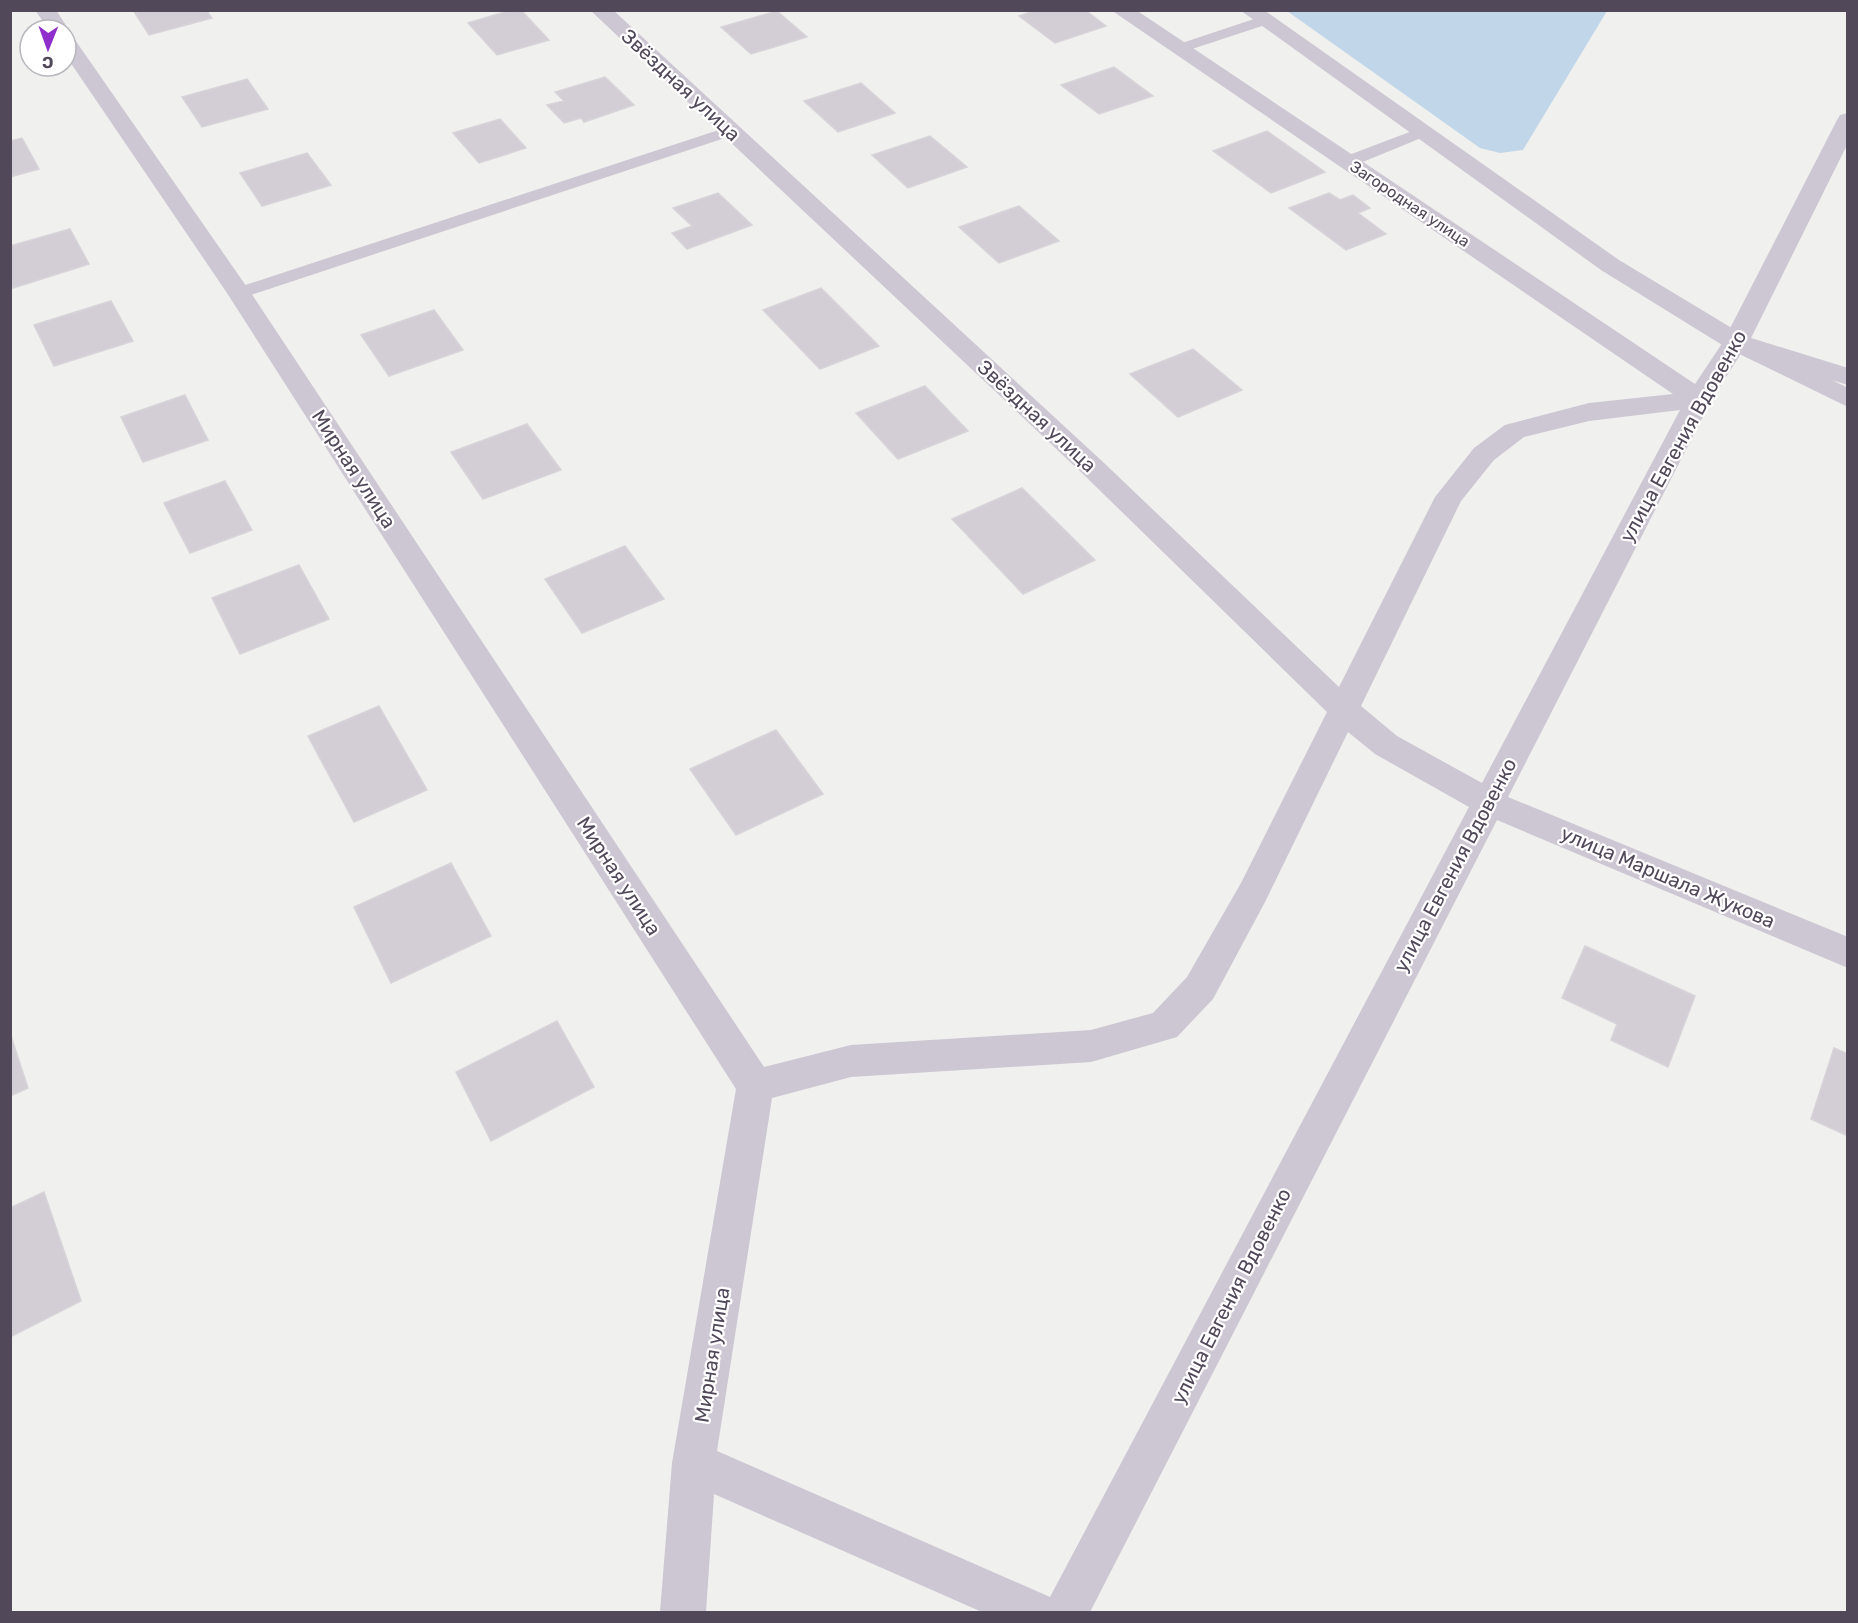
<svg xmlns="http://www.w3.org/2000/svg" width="1858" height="1623" font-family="Rubik,sans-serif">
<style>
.green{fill:#c1d7e9}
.building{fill:#d3ced5;stroke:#d7d3d9;stroke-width:1.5}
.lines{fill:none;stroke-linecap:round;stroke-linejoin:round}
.service{fill:#cdc6d3;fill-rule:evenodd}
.minor{fill:#cdc6d3;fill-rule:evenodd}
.tertiary{fill:#cdc6d3;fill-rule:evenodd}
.labels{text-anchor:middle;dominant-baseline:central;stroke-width:4.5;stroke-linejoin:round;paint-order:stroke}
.far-street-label{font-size:16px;fill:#514859;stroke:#fff}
.street-label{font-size:20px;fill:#514859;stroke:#fff}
</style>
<rect width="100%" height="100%" fill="#f0f0ee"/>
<path class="green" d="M1287,11H1607L1523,150L1500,153L1480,148Z"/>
<path class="building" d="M133,10H206L212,18L149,35Z
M512,10H521L549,40L497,55L468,23Z
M1037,10H1085L1106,26L1055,43L1019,16Z
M777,11L807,37L751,54L721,27Z
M1114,67L1153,96L1099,114L1061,85Z
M605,77L634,105L584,122L581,118L564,123L547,105L564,101L555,92Z
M247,79L268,109L202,127L182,97Z
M861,83L895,113L838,132L804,101Z
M500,119L526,148L479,163L453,133Z
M1267,131L1325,172L1271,193L1213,151Z
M930,136L967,167L908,188L872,155Z
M22,138L39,169L10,177V141Z
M307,153L331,185L262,206L240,173Z
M718,193L752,225L687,249L672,233L692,226L673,208Z
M1329,193L1340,200L1353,195L1370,208L1358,213L1386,234L1346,250L1289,208Z
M1019,206L1059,241L999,263L959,227Z
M70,229L89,264L13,288L10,282V246Z
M821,288L879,346L820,369L763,310Z
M111,301L133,341L54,366L34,325Z
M434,310L463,350L389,376L361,335Z
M1193,349L1242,390L1178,417L1130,374Z
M925,386L968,431L898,459L856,413Z
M185,395L208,440L143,462L121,417Z
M527,424L561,470L483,499L451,452Z
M225,481L252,530L190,553L164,503Z
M1022,488L1095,560L1023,594L952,519Z
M625,546L664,599L582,633L545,579Z
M299,565L329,619L240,654L212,598Z
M379,706L427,790L354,822L308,736Z
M776,730L823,794L736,835L690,769Z
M451,863L491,936L391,983L354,907Z
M1585,946L1695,996L1668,1067L1611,1040L1617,1024L1562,998Z
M557,1021L594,1087L491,1141L456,1072Z
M10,1033L28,1088L10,1096Z
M1834,1048L1848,1054V1136L1811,1119Z
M44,1192L81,1301L10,1337V1208Z"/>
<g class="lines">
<path class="service" d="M1263,16L1271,21L1268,24L1183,52L1178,54L1170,49L1173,46Z
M731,126L739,131L737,134L245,297L239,298L230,293L233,289Z
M1420,128L1426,130L1428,133L1426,136L1353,166L1347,167L1339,162L1341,158Z"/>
<path class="minor" d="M35,10H56L69,30L66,35V30H49Z
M590,10H613L1103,462L1339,687L1435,497L1474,448L1505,425L1589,403L1673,394L1111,10H1136L1695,384L1723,342L1837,120L1840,115L1848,113V143L1751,338L1848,368V385L1742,352L1712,399L1508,797L1848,937V968L1497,820L1090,1612H982L714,1494L706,1612H660L672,1463L736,1089L227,293L66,56V35L73,37L251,293L764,1067L851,1045L1091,1030L1153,1013L1187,977L1241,883L1327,712L1083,474ZM1680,410L1482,783L1397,736L1361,706L1461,501L1494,460L1524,437L1589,421ZM1348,732L1375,754L1469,807L1050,1597L717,1451L772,1098L851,1077L1091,1062L1177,1037L1213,999L1265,902Z"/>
<path class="tertiary" d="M1240,10H1264L1619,260L1745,336L1848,388V407L1727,348L1601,270Z"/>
</g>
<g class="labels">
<g class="far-street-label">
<text transform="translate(1410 204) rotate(34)">Загородная улица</text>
</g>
<g class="street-label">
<text transform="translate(681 85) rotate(43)">Звёздная улица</text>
<text transform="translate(1037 416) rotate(43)">Звёздная улица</text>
<text transform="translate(1683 436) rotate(-61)">улица Евгения Вдовенко</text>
<text transform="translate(354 469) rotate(57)">Мирная улица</text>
<text transform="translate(1455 865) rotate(-62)">улица Евгения Вдовенко</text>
<text transform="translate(619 876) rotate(57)">Мирная улица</text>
<text transform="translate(1668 877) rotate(23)">улица Маршала Жукова</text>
<text transform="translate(1231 1296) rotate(-63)">улица Евгения Вдовенко</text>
<text transform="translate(712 1355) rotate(-81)">Мирная улица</text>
</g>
</g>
<rect width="1858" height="1623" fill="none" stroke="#514859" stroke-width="24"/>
<g transform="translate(48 48) rotate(181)"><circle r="28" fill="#ffffff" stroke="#b9b6bd" stroke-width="1.5"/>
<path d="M0-4.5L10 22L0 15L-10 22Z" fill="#8f2ecb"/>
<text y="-9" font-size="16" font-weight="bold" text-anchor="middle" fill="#514859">С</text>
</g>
</svg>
